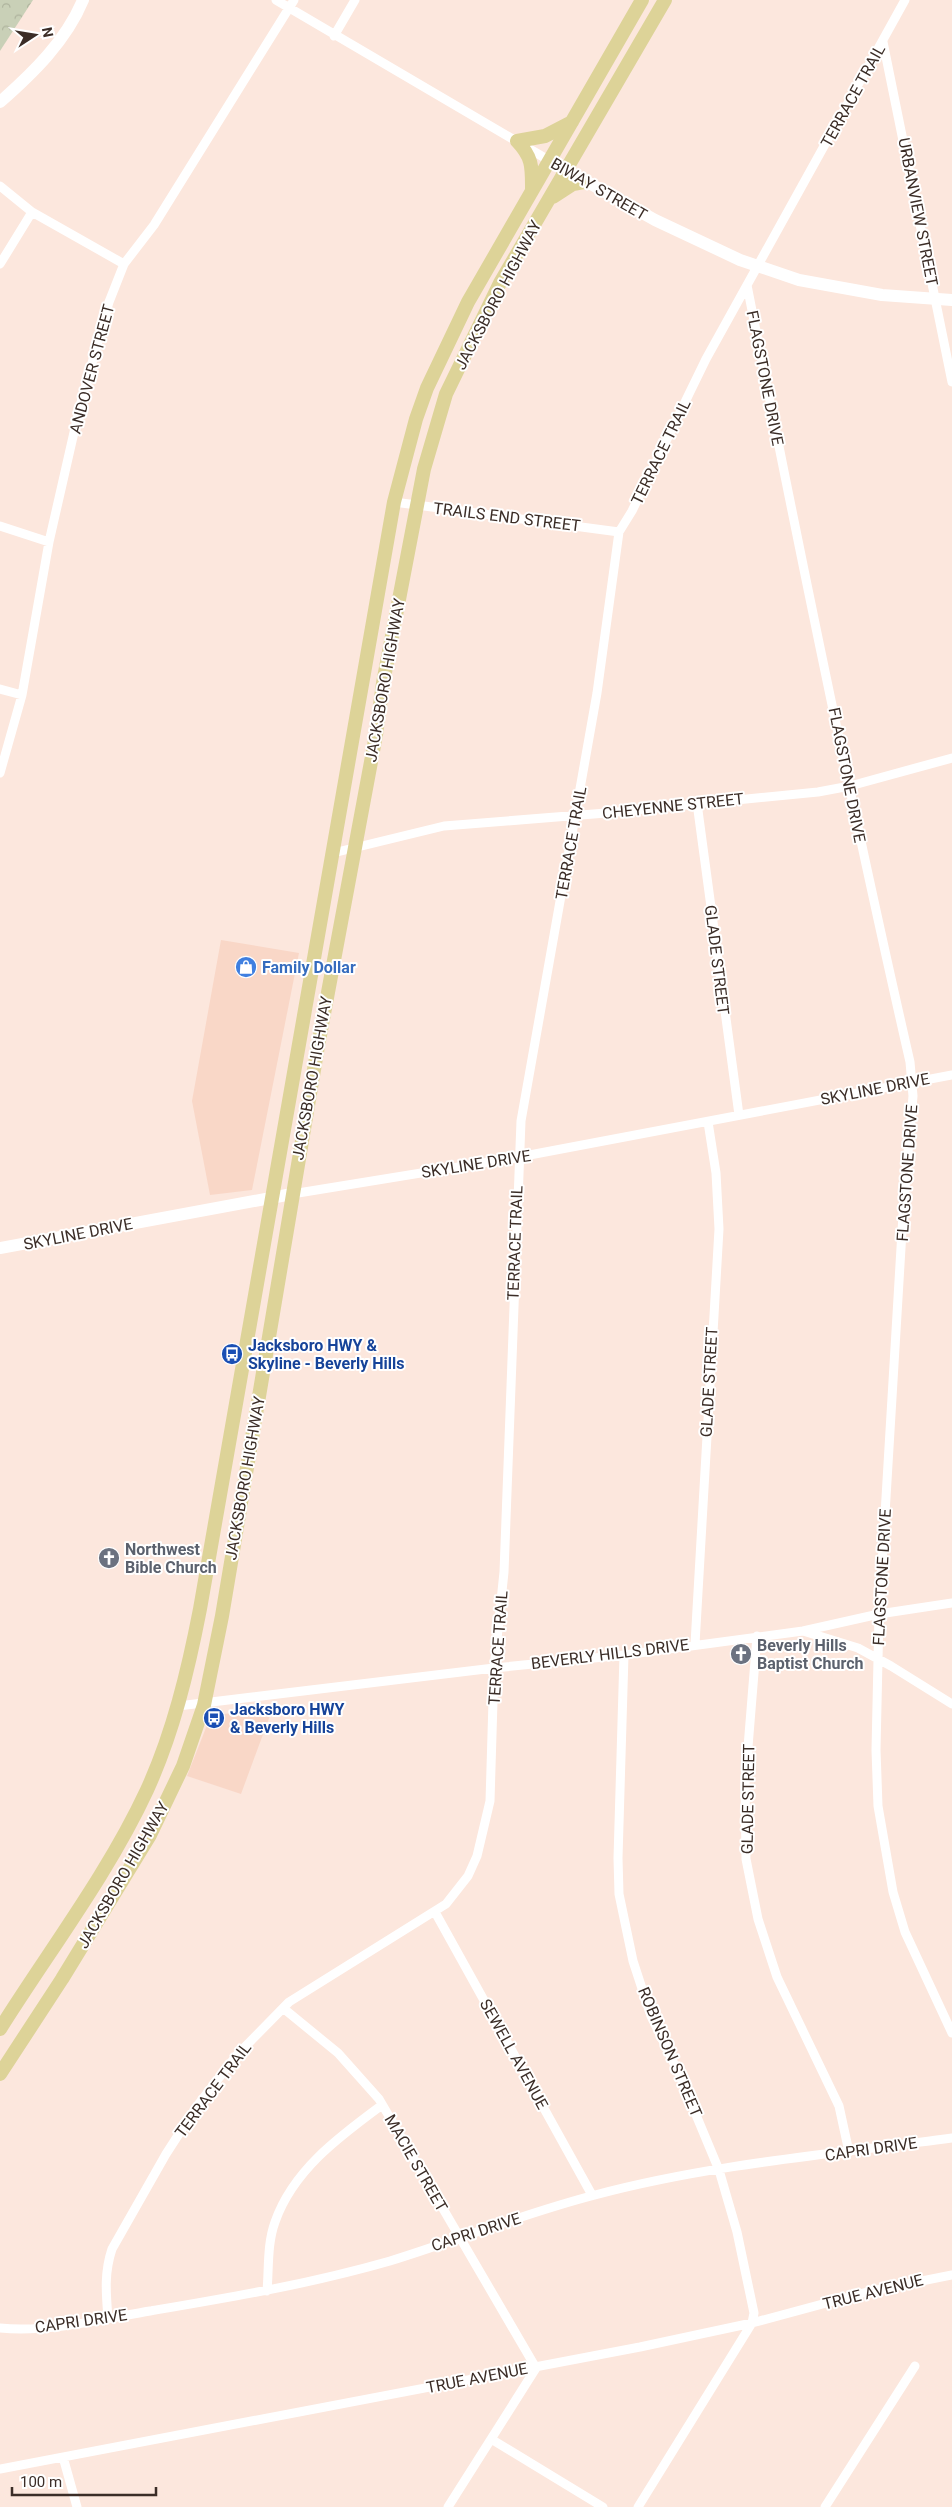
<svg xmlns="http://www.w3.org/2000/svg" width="952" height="2507" font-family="Roboto,sans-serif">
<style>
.built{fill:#f9d7c7}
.forest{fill:url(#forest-crowns)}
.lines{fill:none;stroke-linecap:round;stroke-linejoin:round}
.street{stroke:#fff;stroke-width:9}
.secondary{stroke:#fff;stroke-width:12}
.primary{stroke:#ddd398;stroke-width:14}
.labels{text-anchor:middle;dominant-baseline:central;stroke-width:4;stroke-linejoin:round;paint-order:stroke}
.street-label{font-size:16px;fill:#3b2d27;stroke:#fff}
.shop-label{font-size:16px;font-weight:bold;fill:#366cbe;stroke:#fff;text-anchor:start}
.transit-label{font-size:16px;font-weight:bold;fill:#164399;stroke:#fff;text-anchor:start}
.worship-label{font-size:16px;font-weight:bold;fill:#5b616d;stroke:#fff;text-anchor:start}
</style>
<defs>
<pattern id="forest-crowns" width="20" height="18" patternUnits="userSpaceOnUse" patternTransform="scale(1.25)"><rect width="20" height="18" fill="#c9d0b7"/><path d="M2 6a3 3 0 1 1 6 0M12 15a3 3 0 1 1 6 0" fill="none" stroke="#aeb39d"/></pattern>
</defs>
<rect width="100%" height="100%" fill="#fce7dd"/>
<path class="built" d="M221,940L299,953L252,1190L210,1195L192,1101Z
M272,1710L241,1794L187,1776L211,1715Z"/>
<path class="forest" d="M0,0H33L0,51Z"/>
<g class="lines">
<path class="street" d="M276,0L550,161
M334,36L355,0
M883,42L952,382
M0,186L32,212L124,264
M0,264L32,212
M747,285C798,545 851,804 910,1062L913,1096L904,1198L879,1614L876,1750L878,1806L893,1892L905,1932L952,2033
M394,502L619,532
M0,526L49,542
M0,689L22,695
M0,773L22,695L49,542L80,406L109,302L124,264L154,225L294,0
M697,803L739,1115
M333,853L444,826L606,813L818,792L850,786L952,758
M292,1194L519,1157L952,1075
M803,1631L858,1648L891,1666L952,1704
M757,1636L745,1784L746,1859L758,1919L777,1977L839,2106L849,2152
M695,1644L719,1229L716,1173L708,1122
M624,1655L618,1858L619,1894L633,1961L651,2016L679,2074L719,2170L737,2232L754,2313L752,2323L638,2507
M178,1706L494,1668L624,1655L803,1631L879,1614L952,1603
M435,1912L592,2195
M283,2008L338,2053L379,2099L536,2368L448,2507
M267,2291C269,2268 267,2244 275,2222C293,2170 340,2136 382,2105
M108,2318C106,2293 104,2273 112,2249L166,2154L197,2106L236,2056L289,2002L446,1904L468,1876L477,1856L490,1801L494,1668L504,1572L521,1121L597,693L619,532L632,511L706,359L905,0
M0,2328C47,2333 104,2319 150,2311C232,2297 310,2284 390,2261C458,2240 525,2213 595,2195C711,2164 833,2154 952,2138
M491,2439L603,2507
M63,2457L77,2507
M0,2469L640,2347L752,2323L867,2292L952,2275
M825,2507L915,2366"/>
<path class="secondary" d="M0,102C33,73 66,41 83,0
M550,161L655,220L740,260L799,280L882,295L952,300
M0,1248L292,1194"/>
<path class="primary" d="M517,141L545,136L572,122
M517,141C533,158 532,167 532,190
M553,197L573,184L584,182
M0,2029C49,1951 108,1874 147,1790C173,1733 188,1671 200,1609L394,502L416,419L427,388L468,302L642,0
M0,2074L62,1979L150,1835L183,1766L204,1705L222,1616L318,1046L376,735L383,683L424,469L446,394L500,283L665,0"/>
</g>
<defs>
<g id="shop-disc" transform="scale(1.125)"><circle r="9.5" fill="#3f7fe0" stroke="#fff"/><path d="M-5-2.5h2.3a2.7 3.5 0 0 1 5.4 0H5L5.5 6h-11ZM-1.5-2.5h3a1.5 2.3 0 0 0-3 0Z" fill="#fff"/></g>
<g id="bus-disc" transform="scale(1.125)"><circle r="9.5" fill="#1a4fb4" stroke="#fff"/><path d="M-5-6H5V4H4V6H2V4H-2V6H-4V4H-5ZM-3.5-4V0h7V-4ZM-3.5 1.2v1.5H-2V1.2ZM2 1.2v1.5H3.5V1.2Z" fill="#fff"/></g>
<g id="church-disc" transform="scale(1.125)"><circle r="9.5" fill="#6b7280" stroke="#fff"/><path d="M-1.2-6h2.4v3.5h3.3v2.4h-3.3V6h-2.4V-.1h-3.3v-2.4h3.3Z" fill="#fff"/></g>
</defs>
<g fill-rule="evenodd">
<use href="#shop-disc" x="246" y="967"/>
<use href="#bus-disc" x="232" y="1354"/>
<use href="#church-disc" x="109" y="1558"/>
<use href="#church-disc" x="741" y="1654"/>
<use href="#bus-disc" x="214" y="1718"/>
</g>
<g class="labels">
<g class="street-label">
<text transform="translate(853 96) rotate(-61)">TERRACE TRAIL</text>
<text transform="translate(599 189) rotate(30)">BIWAY STREET</text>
<text transform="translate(918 212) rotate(79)">URBANVIEW STREET</text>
<text transform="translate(498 295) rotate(-62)">JACKSBORO HIGHWAY</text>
<text transform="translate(92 369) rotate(-75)">ANDOVER STREET</text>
<text transform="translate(765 378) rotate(79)">FLAGSTONE DRIVE</text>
<text transform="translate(661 452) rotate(-64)">TERRACE TRAIL</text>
<text transform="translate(507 517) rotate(7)">TRAILS END STREET</text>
<text transform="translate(385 680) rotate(-80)">JACKSBORO HIGHWAY</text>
<text transform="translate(847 775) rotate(79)">FLAGSTONE DRIVE</text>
<text transform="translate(673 806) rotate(-6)">CHEYENNE STREET</text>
<text transform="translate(571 843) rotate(-80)">TERRACE TRAIL</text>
<text transform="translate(717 960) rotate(83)">GLADE STREET</text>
<text transform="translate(312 1078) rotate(-80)">JACKSBORO HIGHWAY</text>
<text transform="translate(875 1089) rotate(-11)">SKYLINE DRIVE</text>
<text transform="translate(476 1164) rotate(-9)">SKYLINE DRIVE</text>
<text transform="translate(907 1173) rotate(-86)">FLAGSTONE DRIVE</text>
<text transform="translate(78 1234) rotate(-11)">SKYLINE DRIVE</text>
<text transform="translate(515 1243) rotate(-88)">TERRACE TRAIL</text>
<text transform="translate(709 1382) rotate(-87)">GLADE STREET</text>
<text transform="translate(245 1478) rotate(-80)">JACKSBORO HIGHWAY</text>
<text transform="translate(882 1577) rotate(-87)">FLAGSTONE DRIVE</text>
<text transform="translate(498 1648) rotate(-86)">TERRACE TRAIL</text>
<text transform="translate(610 1654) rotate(-7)">BEVERLY HILLS DRIVE</text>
<text transform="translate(748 1799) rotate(-89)">GLADE STREET</text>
<text transform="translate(123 1875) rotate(-60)">JACKSBORO HIGHWAY</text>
<text transform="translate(670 2052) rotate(67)">ROBINSON STREET</text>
<text transform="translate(514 2054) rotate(61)">SEWELL AVENUE</text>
<text transform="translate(213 2090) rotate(-53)">TERRACE TRAIL</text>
<text transform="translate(871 2149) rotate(-8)">CAPRI DRIVE</text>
<text transform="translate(416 2163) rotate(60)">MACIE STREET</text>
<text transform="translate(476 2232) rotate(-18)">CAPRI DRIVE</text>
<text transform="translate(873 2292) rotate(-14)">TRUE AVENUE</text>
<text transform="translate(81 2321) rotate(-8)">CAPRI DRIVE</text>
<text transform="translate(477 2378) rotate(-11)">TRUE AVENUE</text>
</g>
<g class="shop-label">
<text x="262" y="967">Family Dollar</text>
</g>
<g class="transit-label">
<text x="248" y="1345">Jacksboro HWY &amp;<tspan x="248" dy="18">Skyline - Beverly Hills</tspan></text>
<text x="230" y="1709">Jacksboro HWY<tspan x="230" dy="18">&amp; Beverly Hills</tspan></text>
</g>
<g class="worship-label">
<text x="125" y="1549">Northwest<tspan x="125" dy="18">Bible Church</tspan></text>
<text x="757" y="1645">Beverly Hills<tspan x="757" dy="18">Baptist Church</tspan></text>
</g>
</g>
<g transform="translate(35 35) rotate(78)" stroke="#ffffff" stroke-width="4" paint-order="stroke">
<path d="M0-4L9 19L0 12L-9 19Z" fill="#3b2d27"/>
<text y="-8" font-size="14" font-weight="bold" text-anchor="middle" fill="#3b2d27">N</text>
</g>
<path d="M12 2487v8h144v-8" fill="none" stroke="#3b2d27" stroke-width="2.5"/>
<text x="20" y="2487" font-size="15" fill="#3b2d27" stroke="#ffffff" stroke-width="4" paint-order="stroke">100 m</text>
</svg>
